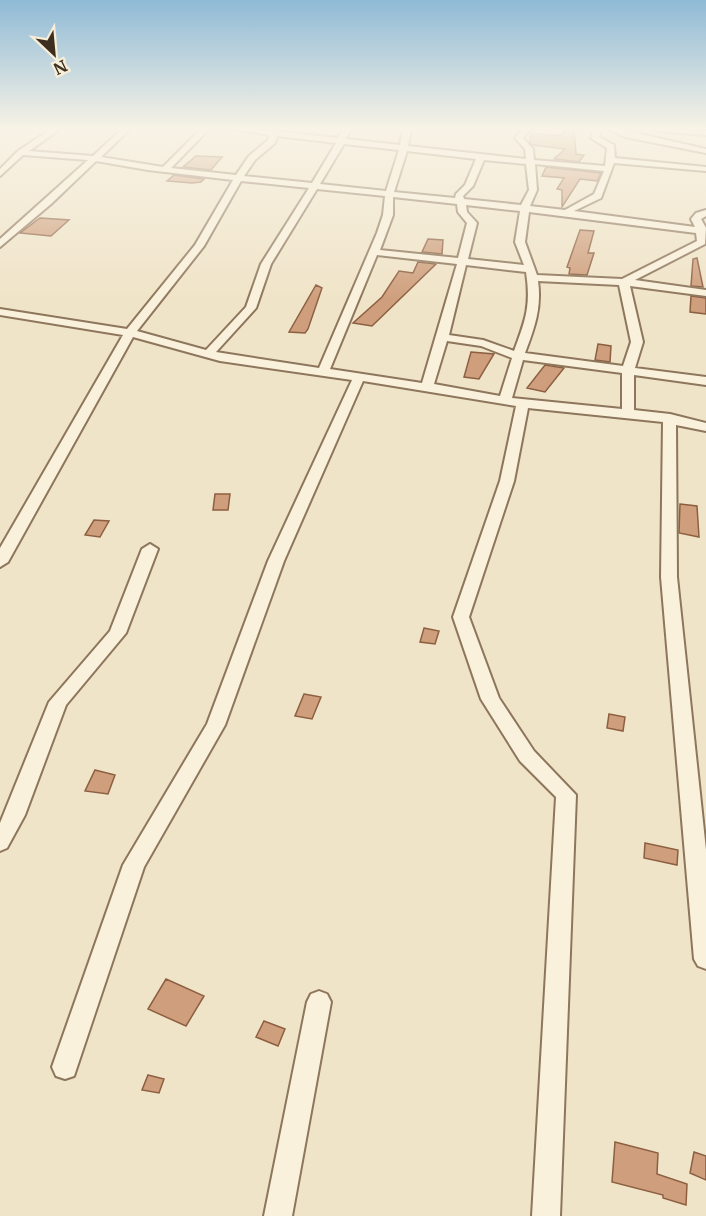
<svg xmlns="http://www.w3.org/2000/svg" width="706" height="1216" font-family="Merriweather,serif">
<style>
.building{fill:#cf9f7d;stroke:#8d5f41;stroke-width:1.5}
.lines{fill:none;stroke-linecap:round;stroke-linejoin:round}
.minor-casing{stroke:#8d765c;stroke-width:4}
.minor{fill:#faf1dc;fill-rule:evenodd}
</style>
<rect width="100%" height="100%" fill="#f0e4c8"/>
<path class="building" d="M566,129H574L576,154L584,155L579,162L554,159L565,149L533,145L530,143L531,133L561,136Z
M196,156L222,157L211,170L183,167Z
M546,167L601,173L597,181L580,179L562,207V190L557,189L564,178L542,176Z
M174,175L204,179L201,182L192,183L167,181Z
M40,218L69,220L51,236L20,233Z
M580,230L594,231L588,253H594L587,275L569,274L570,268L567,267Z
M428,239L443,240L442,254L422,252Z
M697,258L703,287L691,286L693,259Z
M418,262L436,264L372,326L353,323L382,297L399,271L413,273Z
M316,285L322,288L308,329L305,333L289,332Z
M691,296L706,298V314L690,312Z
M598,344L611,346L610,362L595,360Z
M471,352L494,354L479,379L464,377Z
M545,365L564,368L545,392L527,388Z
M215,494H230L228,510H213Z
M680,504L697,506L699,537L679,533Z
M94,520L109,521L100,537L85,535Z
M424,628L439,631L435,644L420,642Z
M304,694L321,697L312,719L295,716Z
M609,714L625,717L623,731L607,728Z
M95,770L115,775L108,794L85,791Z
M645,843L678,850L677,865L644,858Z
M166,979L204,996L186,1026L148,1009Z
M264,1021L285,1029L278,1046L256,1037Z
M148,1075L164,1079L159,1093L142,1090Z
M615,1142L658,1153L657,1174L687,1184L686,1205L663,1198V1195L612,1182Z
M694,1152L706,1156V1180L690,1173Z"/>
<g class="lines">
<g class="minor-casing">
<path id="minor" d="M51,129H60L29,151L93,156L122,129H130L101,157L163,167L201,129H209L171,168L236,175L249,156L268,140L270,135L231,129H254L338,138L343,129H351L346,139L400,145L403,129H411L408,146L526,159L525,149L515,138L522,129H530L523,138L533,149L534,160L605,166L607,148L591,138L594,129H602L599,137L614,145L615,158L706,167V171L614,163L601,198L574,211L695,227L691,219L696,213L706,210V216L701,219L706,228L705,244L635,280L706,290V296L630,286L643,342L635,368L706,377V385L634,375V410L670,414L706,423V431L676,425L677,577L706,850V969L698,966L694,959L661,577L663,422L528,408L514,481L469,617L499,698L534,751L576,795L560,1216H532L556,797L520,761L481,699L453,617L500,481L516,406L363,381L284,561L225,725L144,867L74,1076L65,1079L56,1076L52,1067L123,865L207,724L268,561L352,380L220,361L133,337L8,562L0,567V548L123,335L0,315V309L127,329L195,245L233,180L148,170L96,161L51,204L0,247V239L88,160L23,155L0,176V169L18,151ZM277,136L336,143L312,183L244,176L255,160L275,143ZM344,144L399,150L386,191L320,184ZM407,151L476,159L465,185L456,194L455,198L394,192ZM484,160L526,164L529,190L521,205L464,199L463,196L473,186ZM535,164L604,171L594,194L565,210L530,206L537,190ZM241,181L309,188L261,264L246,307L206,350L137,331L204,246ZM317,189L385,196L383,215L377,233L319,368L216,352L256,308L271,264ZM393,197L457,204L458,212L467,223L458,258L380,250L393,215ZM466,205L520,211L515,242L524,265L468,259L477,223L467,212ZM529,212L696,233L697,241L622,279L537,275L525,242ZM377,255L457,264L422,383L330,369ZM466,265L526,272C531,305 526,319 514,351L483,340L449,335ZM538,281L619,285L631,342L623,366L525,353C534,329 542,308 538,281ZM447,341L481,346L512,358L500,396L434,384ZM523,360L622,373V409L512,398Z
M608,129H619L706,149V153L625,137Z
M654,129L706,131V135L658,131Z
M150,544L158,549L126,633L66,705L25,815L7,848L0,851V823L49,702L110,631L142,549Z
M319,991L327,994L331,1002L292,1216H264L307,1002L311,994Z"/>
</g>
<use href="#minor" class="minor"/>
</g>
<linearGradient id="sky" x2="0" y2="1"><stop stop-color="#8fbad6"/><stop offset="0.43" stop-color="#f8f3e6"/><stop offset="1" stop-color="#f8f3e6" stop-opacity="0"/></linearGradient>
<rect width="706" height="299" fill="url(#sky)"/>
<g transform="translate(54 54) rotate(154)" stroke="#f7eed8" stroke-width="4.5" paint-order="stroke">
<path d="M0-4.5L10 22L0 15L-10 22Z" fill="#3d2e20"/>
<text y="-9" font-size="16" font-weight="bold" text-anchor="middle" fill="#3d2e20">N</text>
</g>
</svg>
